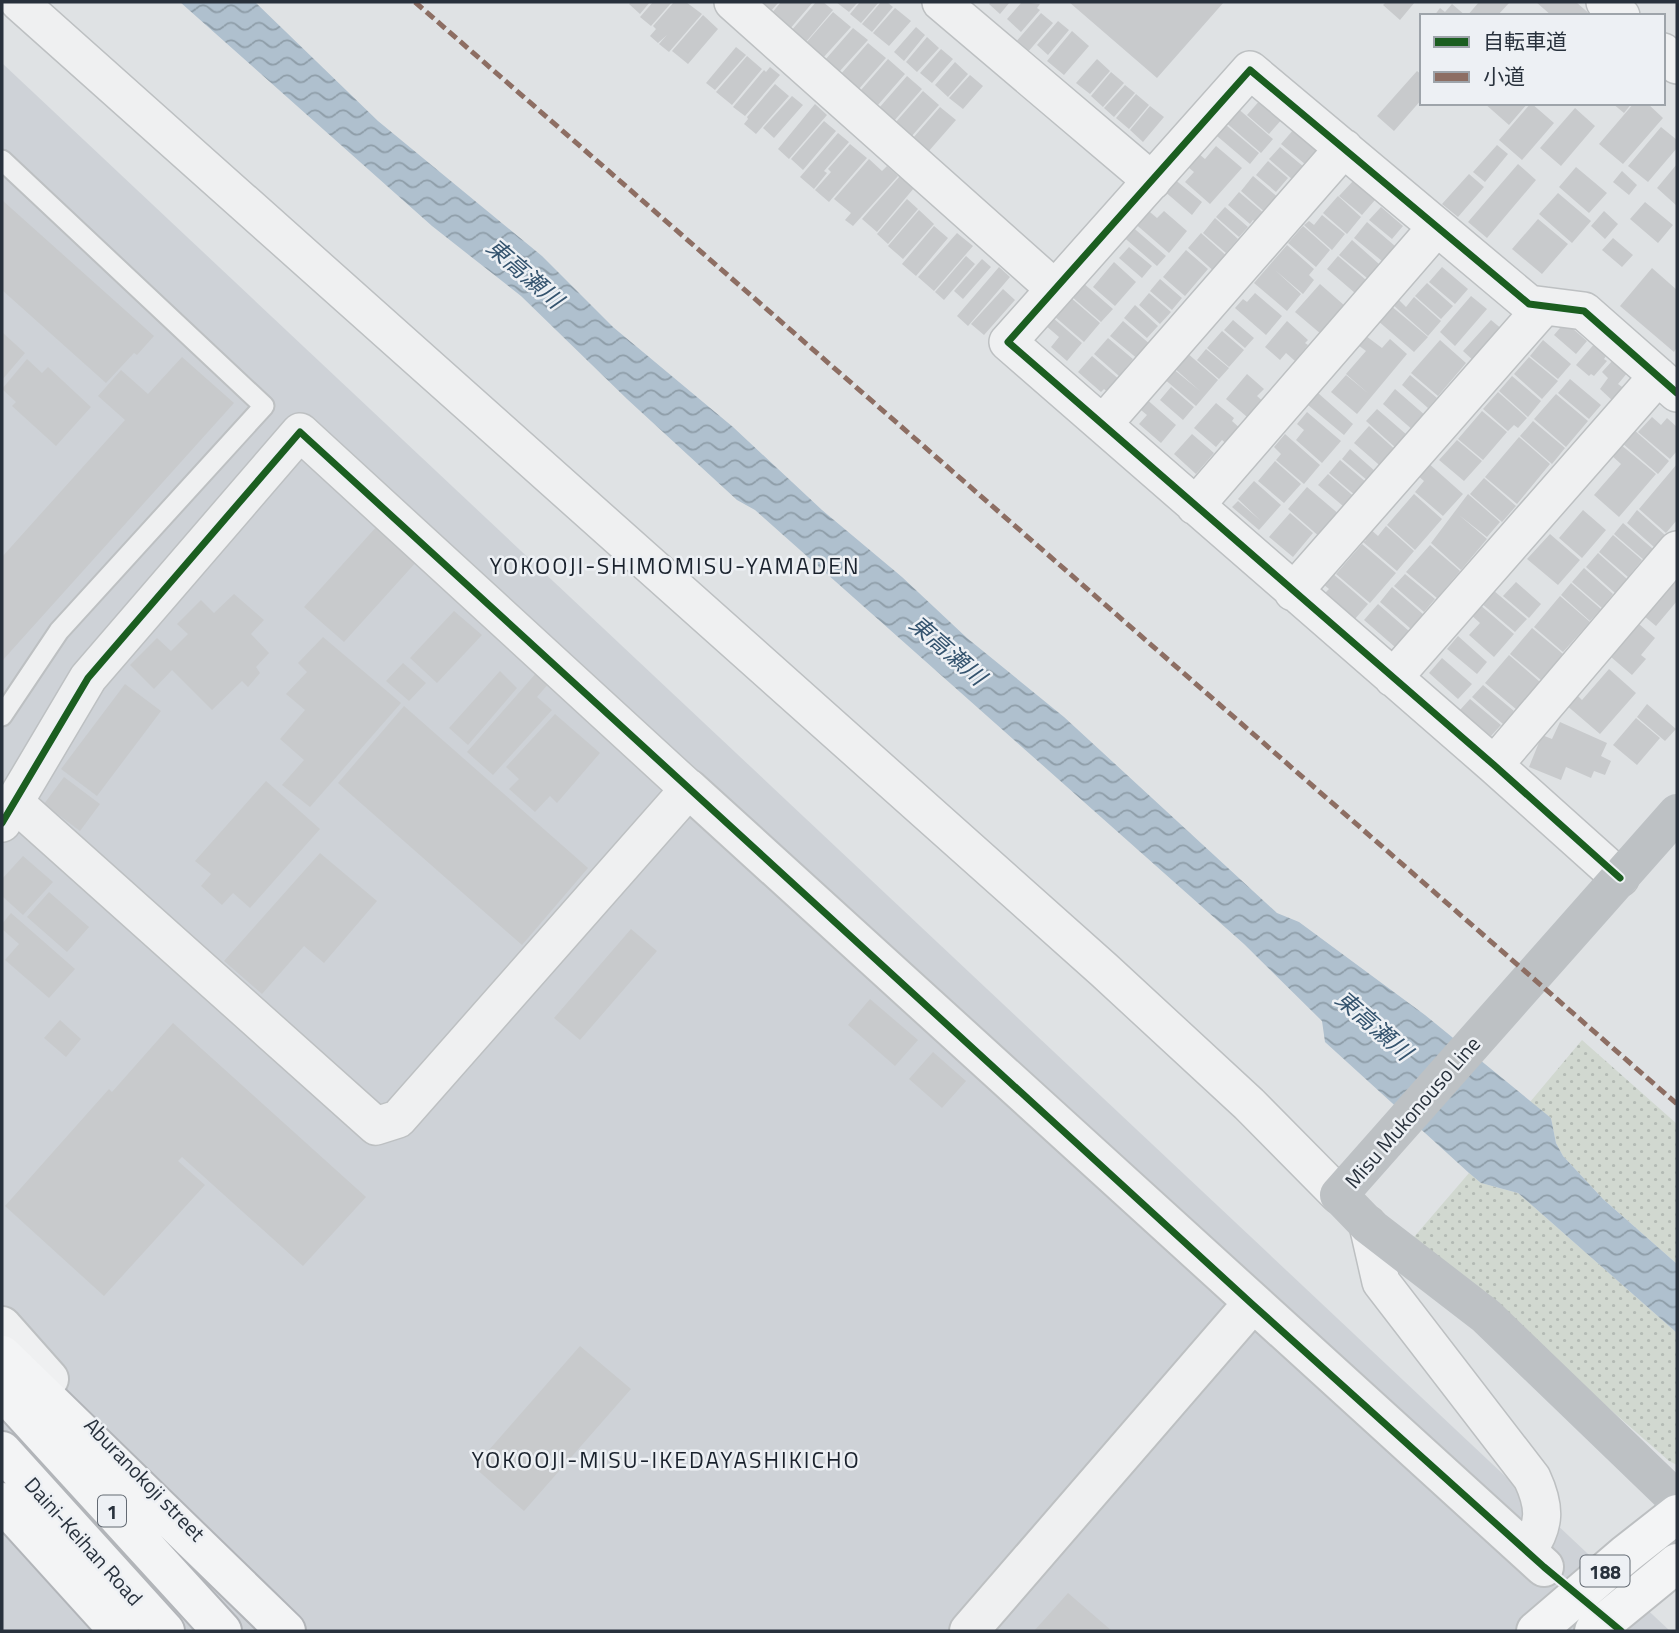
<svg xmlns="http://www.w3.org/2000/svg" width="1679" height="1633" font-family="'Titillium Web','Noto Sans JP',sans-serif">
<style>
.built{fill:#ced2d7}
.grass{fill:url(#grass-dots)}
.water{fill:url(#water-waves)}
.building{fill:#c8cacc}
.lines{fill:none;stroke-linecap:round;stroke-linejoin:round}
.service-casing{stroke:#bdc0c2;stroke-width:23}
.minor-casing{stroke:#bdc0c2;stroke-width:40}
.tertiary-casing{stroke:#bdc0c2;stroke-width:42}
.primary-casing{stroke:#bcbfc1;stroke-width:42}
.motorway-casing{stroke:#b2b5b9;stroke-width:42}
.service{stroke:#eff0f1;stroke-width:19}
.minor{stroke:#eff0f1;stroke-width:37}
.tertiary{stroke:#eff0f1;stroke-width:38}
.secondary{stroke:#bdc1c4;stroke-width:38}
.primary{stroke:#f3f4f5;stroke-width:38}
.motorway{stroke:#f3f4f5;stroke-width:38}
.quiet{stroke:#8d6e63;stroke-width:5;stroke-dasharray:10 5;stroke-linecap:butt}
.cycleway-casing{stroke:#edf0f4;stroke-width:11}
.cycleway{stroke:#1b5e20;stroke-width:7}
.labels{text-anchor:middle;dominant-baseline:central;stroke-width:5;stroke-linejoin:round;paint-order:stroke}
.shield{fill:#edf0f4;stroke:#636a73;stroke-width:2}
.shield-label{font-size:19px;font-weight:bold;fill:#28313c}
.street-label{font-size:21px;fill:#28313c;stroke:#edf0f4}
.water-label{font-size:23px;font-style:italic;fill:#34536e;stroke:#edf0f4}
.neighbourhood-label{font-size:23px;letter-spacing:2px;fill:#1a222d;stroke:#edf0f4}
</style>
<defs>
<pattern id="grass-dots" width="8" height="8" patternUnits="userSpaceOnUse" patternTransform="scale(1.75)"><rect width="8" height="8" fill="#d1d8d0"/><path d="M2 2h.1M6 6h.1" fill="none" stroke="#b3bab4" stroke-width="1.8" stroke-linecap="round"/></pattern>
<pattern id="water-waves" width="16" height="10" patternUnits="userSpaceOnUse" patternTransform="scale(1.75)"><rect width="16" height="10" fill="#afc0ce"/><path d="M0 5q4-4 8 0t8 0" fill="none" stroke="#8e9da8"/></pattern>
</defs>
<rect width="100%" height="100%" fill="#dfe2e4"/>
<path class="built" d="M2,63L1670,1631H2Z"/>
<path class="grass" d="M1582,1040L1677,1124V1264L1603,1199L1563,1156L1556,1143L1551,1118L1530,1102Z
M1469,1173L1481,1183L1518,1193L1677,1333V1465L1669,1461L1414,1237Z"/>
<path class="water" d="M180,2H255L378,121L542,256L613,327L733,427L822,510L902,577L967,638L1064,717L1277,913L1299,922L1425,1015L1551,1118L1556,1143L1563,1156L1603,1199L1677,1264V1333L1518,1193L1481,1183L1469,1173L1325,1042L1322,1021L1244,944L755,510L737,500L627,399L521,296L432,226Z"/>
<path class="building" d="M631,2H650L640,14L629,4Z
M653,2H672L651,26L640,17Z
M674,2H686L702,14L669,52L659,44L667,35L658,43L650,36L656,29L653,26Z
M758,2H779L770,12Z
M781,2H813L789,30L771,14Z
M816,2H823L833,10L805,43L791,31Z
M836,2H858L849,12Z
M860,2H879L861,23L850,14Z
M881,2H887L893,7L872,32L862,24Z
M991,2H1010L1000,14L989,4Z
M1022,2L1040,4L1037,8L1040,10L1021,32L1007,19Z
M1069,2H1224L1157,78Z
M1386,2H1415L1400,20L1383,5Z
M1479,2H1510L1497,16H1467Z
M1536,2H1576L1592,16H1552Z
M1452,4L1466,16H1434L1440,8L1445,12Z
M895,8L911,21L889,46L873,33Z
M833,12L851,27L822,59L805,44Z
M1041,13L1053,23L1027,53L1015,43Z
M703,15L718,29L688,64L672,51Z
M1058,21L1069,30L1048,55L1037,45Z
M916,27L925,35L904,61L894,52Z
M853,28L868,40L839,72L825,60Z
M1072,31L1089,46L1064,75L1047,61Z
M927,37L939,48L917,72L906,62Z
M868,43L886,58L858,90L840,75Z
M736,47L746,55L715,90L706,83Z
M941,49L953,59L932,83L920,73Z
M747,56L762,69L732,105L716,92Z
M888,59L905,74L878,105L861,90Z
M1097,59L1110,71L1090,94L1076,83Z
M955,62L968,74L948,97L935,85Z
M770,67L780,75L745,116L733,107L764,70L766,72Z
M1417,71L1422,75V99L1394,131L1377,116Z
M1111,72L1124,83L1103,107L1091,96Z
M970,75L983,86L963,109L949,98Z
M907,76L922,89L894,121L879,108Z
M775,84L789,96L756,134L744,124L748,119L747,117Z
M1125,85L1135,93L1114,117L1104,108Z
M923,91L939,105L911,137L895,123Z
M1136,94L1149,105L1129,129L1116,118Z
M792,96L803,105L774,138L763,128Z
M1261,99L1283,118L1269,134L1247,115Z
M1484,103H1528L1509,125Z
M1531,103L1554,123L1522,160L1499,140Z
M1612,103H1632L1624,113Z
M1634,103H1647L1663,118L1623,164L1599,144Z
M815,104L827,115L789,159L778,149Z
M1150,106L1164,117L1143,142L1130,130Z
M1235,106L1273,139L1261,153L1223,120Z
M940,107L956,120L928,152L913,138Z
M1575,108L1595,126L1561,166L1540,148Z
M824,121L836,131L803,170L791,159Z
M1226,125L1259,153L1250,164L1217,136Z
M1661,127L1677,140V148L1648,182L1628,166Z
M1294,129L1319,149L1306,165L1281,144Z
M838,133L849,142L824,171L827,173L814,189L800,177Z
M850,144L867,158L829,202L815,190L831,172L828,169Z
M1497,145L1508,154L1485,182L1473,172Z
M1216,146L1242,168L1210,204L1185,182L1194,172L1182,162L1193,149L1205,159Z
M1280,147L1304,167L1293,180L1269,159Z
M869,159L882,171L887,166L898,176L853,226L845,220L851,213L834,199Z
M1268,161L1288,178L1276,192L1256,175Z
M1518,164L1536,180L1487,238L1468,222Z
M1677,164V206L1657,188Z
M1576,167L1607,193L1589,213L1559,187Z
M1622,171L1637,185L1629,195L1613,182Z
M1469,174L1484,187L1458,217L1442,204Z
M900,176L914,188L877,232L862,219Z
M1253,176L1281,200L1268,215L1241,191Z
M1173,178L1202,202L1192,215L1163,190Z
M1353,181L1375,200L1362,215L1339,196Z
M1239,192L1266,215L1258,225L1253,220L1250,224L1228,205Z
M1558,193L1591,221L1572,243L1539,214Z
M1338,196L1361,217L1347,234L1323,213Z
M907,199L918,209L888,244L877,234Z
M2,200L154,336L137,355L134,353L106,383L2,290Z
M1645,202L1673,225L1658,243L1630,219Z
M1144,207L1157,218L1164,211L1187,231L1169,253L1132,221Z
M1225,207L1248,227L1239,237L1216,217Z
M1381,207L1403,226L1392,239L1369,220Z
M919,210L934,224L903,259L888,246Z
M1604,211L1618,224L1605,239L1591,226Z
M1322,215L1345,234L1332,250L1304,225L1309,221L1314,225Z
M1215,218L1238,239L1226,253L1203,233Z
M1538,219L1568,244L1542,274L1512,249Z
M1367,222L1395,246L1382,261L1354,238Z
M1129,224L1166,256L1157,266L1120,234Z
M934,226L948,238L916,276L902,264Z
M1303,226L1330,250L1316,267L1288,243Z
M957,233L973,246L934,291L918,277Z
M1201,233L1230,259L1217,274L1188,248Z
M1613,238L1633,255L1622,267L1602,250Z
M1352,240L1379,264L1367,278L1339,255Z
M1287,245L1314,269L1309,275L1314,280L1303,294L1275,270L1301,294L1287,311L1254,283Z
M1129,247L1152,266L1142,278L1119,258Z
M1186,250L1208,269L1185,296L1163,277Z
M966,256L975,264L944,300L935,292Z
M1338,256L1366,280L1355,293L1327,269Z
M982,259L991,267L963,299L954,291Z
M1114,262L1136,282L1115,306L1093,287Z
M999,267L1010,277L968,326L957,316Z
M1442,267L1468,289L1455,304L1429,282Z
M1652,268L1677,290V347L1674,352L1620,306Z
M1160,279L1182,298L1172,310L1150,291Z
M1082,282L1113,309L1101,322L1071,296Z
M1427,283L1453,306L1441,319L1415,296Z
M1320,284L1345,306L1321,334L1295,312Z
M1003,289L1015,300L984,335L971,324Z
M1149,293L1171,312L1160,324L1139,305Z
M1255,293L1282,316L1266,335L1235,308L1243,299L1247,302Z
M1471,296L1487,309L1455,346L1440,332Z
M1070,297L1100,323L1084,342L1054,316Z
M1414,297L1441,321L1428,336L1392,304L1397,298L1406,307Z
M1135,305L1158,326L1147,338L1124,318Z
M1390,305L1428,337L1414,352L1377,320Z
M1052,317L1082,343L1067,361L1051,347L1059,337L1045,325Z
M1233,320L1254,338L1245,348L1224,330Z
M1491,320L1503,330L1475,362L1463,351Z
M1123,321L1151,345L1139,360L1110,336Z
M1287,321L1308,340L1305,343L1308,345L1295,361L1286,353L1280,360L1265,347Z
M1565,322L1587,341L1576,354L1554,335Z
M1222,331L1244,350L1229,367L1207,348Z
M3,333L25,353L2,380V335Z
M1366,336L1382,348L1390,339L1407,354L1357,414L1331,392L1346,375L1369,394L1346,374L1366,351L1358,345Z
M1108,338L1133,359L1119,376L1094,354Z
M1440,340L1466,363L1438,396L1411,373Z
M1543,340L1571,364L1558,379L1530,356Z
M1596,342L1608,353L1604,359L1607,361L1594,376L1591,374L1589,376L1576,365Z
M1206,349L1229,368L1219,379L1197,360Z
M1186,352L1218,380L1196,406L1163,378L1172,368L1200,391L1173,367Z
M1092,356L1121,381L1110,394L1104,389L1101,392L1078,372Z
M182,357L234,403L2,661V557L125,420L98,396L121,370L148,394Z
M1529,357L1558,381L1542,399L1514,374Z
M27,359L42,373L48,367L91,407L56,446L12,406L16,402L2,389Z
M1613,360L1628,372L1618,384L1625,389L1614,402L1600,389L1608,378L1602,372Z
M1247,374L1264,389L1257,396L1267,405L1253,422L1226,399Z
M1410,375L1437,398L1428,408L1402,385Z
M1512,376L1541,401L1528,417L1499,391Z
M1570,379L1601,405L1589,419L1558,393Z
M1171,387L1194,407L1183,420L1160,400Z
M1395,389L1426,416L1414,431L1383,404Z
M1498,392L1527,418L1518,428L1514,425L1508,431L1483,409Z
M1318,393L1353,424L1344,435L1308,405Z
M1556,394L1588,421L1566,447L1534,419Z
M1144,397L1176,425L1161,443L1139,424L1147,415L1136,406Z
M1216,403L1234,418L1232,421L1243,431L1230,447L1222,440L1216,447L1194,428Z
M1377,409L1407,435L1396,448L1366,421Z
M1482,411L1507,432L1483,460L1458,439Z
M1307,412L1341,441L1322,463L1296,440L1304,430L1297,424Z
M1652,417L1661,425L1667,418L1677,427V451L1670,459L1638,432Z
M1533,421L1565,448L1552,464L1520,436Z
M1369,426L1399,453L1385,470L1354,443Z
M1633,429L1669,461L1658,474L1622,443Z
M1192,434L1214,453L1196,474L1174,454Z
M1285,434L1320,465L1304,484L1276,460L1281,454L1274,447Z
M1519,437L1550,464L1517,504L1485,477Z
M1457,440L1482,461L1464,481L1439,460Z
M1620,444L1656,474L1619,517L1594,495L1621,464L1611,455Z
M1350,449L1376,472L1368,481L1342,459Z
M1340,460L1367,483L1356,496L1329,473Z
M1275,461L1301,484L1284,503L1258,481Z
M1427,462L1463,494L1443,516L1415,492L1424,481L1416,474Z
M1677,464V520L1666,533L1639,509Z
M1328,474L1358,500L1349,511L1318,485Z
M1484,478L1516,506L1502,522L1470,494Z
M1254,481L1281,505L1259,530L1232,507L1238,501L1261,521L1238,499Z
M1307,487L1340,515L1321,538L1288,509Z
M1414,494L1442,519L1415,550L1387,525Z
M1468,494L1500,522L1487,537L1459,515L1487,539L1461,570L1431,543Z
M1583,510L1606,530L1582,558L1559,538Z
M1637,510L1665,535L1654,547L1627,523Z
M1290,513L1313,533L1293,557L1269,537Z
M1623,523L1653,549L1644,560L1614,534Z
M378,525L418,560L344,642L304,607Z
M1386,526L1414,551L1397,571L1363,542L1366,540L1361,536L1369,528L1378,536Z
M1550,534L1580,560L1558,585L1527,559Z
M1613,535L1642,560L1628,577L1599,552Z
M1362,544L1396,573L1370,603L1336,574Z
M1430,545L1460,571L1437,598L1406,572Z
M1598,553L1627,579L1615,593L1586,567Z
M1584,568L1613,594L1602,608L1572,582Z
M1332,573L1368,604L1354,620L1324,594L1329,589L1323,584Z
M1405,574L1435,599L1424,612L1394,586Z
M1677,578V601L1656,626L1644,616Z
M1516,582L1541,604L1529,618L1503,596Z
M1571,583L1601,609L1590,621L1561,595Z
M1392,587L1424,615L1411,629L1380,602Z
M1493,590L1527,619L1515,632L1481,603Z
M234,594L264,620L251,634L269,653L256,667L260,673L248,687L242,681L212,710L172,670L154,689L130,665L157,638L171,651L188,634L177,624L201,600L214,613Z
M1560,596L1590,622L1563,652L1534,627Z
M1378,604L1409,631L1395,647L1364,620Z
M1479,604L1514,634L1494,657L1469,635L1480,623L1470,614Z
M454,611L482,635L437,683L410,658Z
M1639,624L1655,638L1641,655L1646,659L1632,675L1611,657Z
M1532,628L1563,654L1541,680L1510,654Z
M1458,636L1487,662L1477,674L1447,649Z
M323,637L401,703L310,807L282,785L304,760L280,739L305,710L286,694L307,672L298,663Z
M1509,655L1540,682L1517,710L1485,683Z
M1442,658L1472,684L1458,699L1429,673Z
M403,663L426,683L409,701L386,681Z
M1609,669L1636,693L1600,734L1565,704L1575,693L1582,700Z
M500,671L517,688L468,745L449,728Z
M537,672L549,683L537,697L552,710L493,775L467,752Z
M125,684L161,711L97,796L61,769Z
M1483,685L1514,711L1503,724L1472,697Z
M1470,699L1501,725L1491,736L1460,710Z
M1647,704L1676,729L1665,741L1637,717Z
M404,706L588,868L522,945L338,783Z
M555,714L600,753L557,803L550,796L535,812L509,789L519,779L506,767Z
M1636,718L1660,738L1637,765L1613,745Z
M1560,722L1607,743L1601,756L1611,761L1605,775L1594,771L1591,778L1566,767L1561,780L1529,767L1542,735L1552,739Z
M64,777L100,804L80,831L44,804Z
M266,781L320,829L250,908L233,893L222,905L201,886L211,874L195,861Z
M320,853L377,901L324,963L304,946L262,994L224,961Z
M23,856L53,882L23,915L2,896V879Z
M49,892L89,927L67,952L27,917Z
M11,913L75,969L49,998L5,960L19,944L2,929V924Z
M631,929L657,951L580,1040L554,1018Z
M870,999L918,1040L895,1066L848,1025Z
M60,1020L81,1039L66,1057L44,1038Z
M173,1023L366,1197L303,1266L182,1157L178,1161L205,1185L104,1296L5,1206L109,1089L112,1092Z
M933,1052L966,1081L942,1108L909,1079Z
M580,1346L631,1389L524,1511L474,1467Z
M1068,1593L1112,1631H1034Z"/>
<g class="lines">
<g class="service-casing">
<path id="service" d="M2,160L264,406L59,631L2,716"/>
</g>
<g class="minor-casing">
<path id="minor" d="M19,2L1104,970L1249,1104L1339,1195
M733,2L1055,289
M941,2L1152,181
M1605,2L1621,16
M1663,52L1677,65
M1103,424L1344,148
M1195,506L1436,228
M1293,592L1544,306
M1393,678L1658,376
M1494,765L1677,550
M2,823L88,678L300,432L689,789L398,1119L376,1126L15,803
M1620,878L1494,765L1008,342L1250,70L1529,304L1584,311L1677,393
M1368,1225L1381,1282L1532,1478C1545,1506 1546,1525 1528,1550"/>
</g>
<g class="tertiary-casing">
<path id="tertiary" d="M689,789L1544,1567
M2,1326L49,1379
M969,1631L1252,1304"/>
</g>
<g class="primary-casing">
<path id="primary" d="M1536,1631L1626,1554L1677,1514
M1594,1631L1677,1563"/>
</g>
<g class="motorway-casing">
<path id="motorway" d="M2,1355L286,1631
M2,1390L222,1631
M2,1451L165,1631
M2,1502L119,1631"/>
</g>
<use href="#service" class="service"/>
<use href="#minor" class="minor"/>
<use href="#tertiary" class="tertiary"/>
<path class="secondary" d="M1677,813L1339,1195L1368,1225L1486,1316L1677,1500"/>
<use href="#primary" class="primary"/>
<use href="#motorway" class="motorway"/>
<path class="quiet" d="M415,2L1677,1104"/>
<g class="cycleway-casing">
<path id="cycleway" d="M2,823L88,678L300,432L1252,1304L1544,1567L1621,1631
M1620,878L1494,765L1008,342L1250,70L1529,304L1584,311L1677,393"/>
</g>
<use href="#cycleway" class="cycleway"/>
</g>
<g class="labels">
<g class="shield">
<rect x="98" y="1495.5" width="28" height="31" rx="5"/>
<rect x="1580.5" y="1555.5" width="49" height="31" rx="5"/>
</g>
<g class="shield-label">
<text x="112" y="1511">1</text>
<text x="1605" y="1571">188</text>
</g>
<g class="street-label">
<text transform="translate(1412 1112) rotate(-49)">Misu Mukonouso Line</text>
<text transform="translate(145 1479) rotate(46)">Aburanokoji street</text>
<text transform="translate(84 1541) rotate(48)">Daini-Keihan Road</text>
</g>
<g class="water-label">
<text transform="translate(525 273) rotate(41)">東高瀬川</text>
<text transform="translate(948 650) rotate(41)">東高瀬川</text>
<text transform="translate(1374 1025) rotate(41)">東高瀬川</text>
</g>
<g class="neighbourhood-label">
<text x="675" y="565">YOKOOJI-SHIMOMISU-YAMADEN</text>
<text x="666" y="1459">YOKOOJI-MISU-IKEDAYASHIKICHO</text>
</g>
</g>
<rect width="1679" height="1633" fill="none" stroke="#28313c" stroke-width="7"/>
<rect x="1420" y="14" width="245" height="91" fill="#edf0f4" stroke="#9ea4aa" stroke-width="2"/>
<rect x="1434" y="37" width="35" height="10" fill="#1b5e20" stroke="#9ea4aa" stroke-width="2"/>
<text x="1483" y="49" font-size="21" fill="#28313c">自転車道</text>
<rect x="1434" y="72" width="35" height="10" fill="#8d6e63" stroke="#9ea4aa" stroke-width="2"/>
<text x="1483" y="84" font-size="21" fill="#28313c">小道</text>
</svg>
